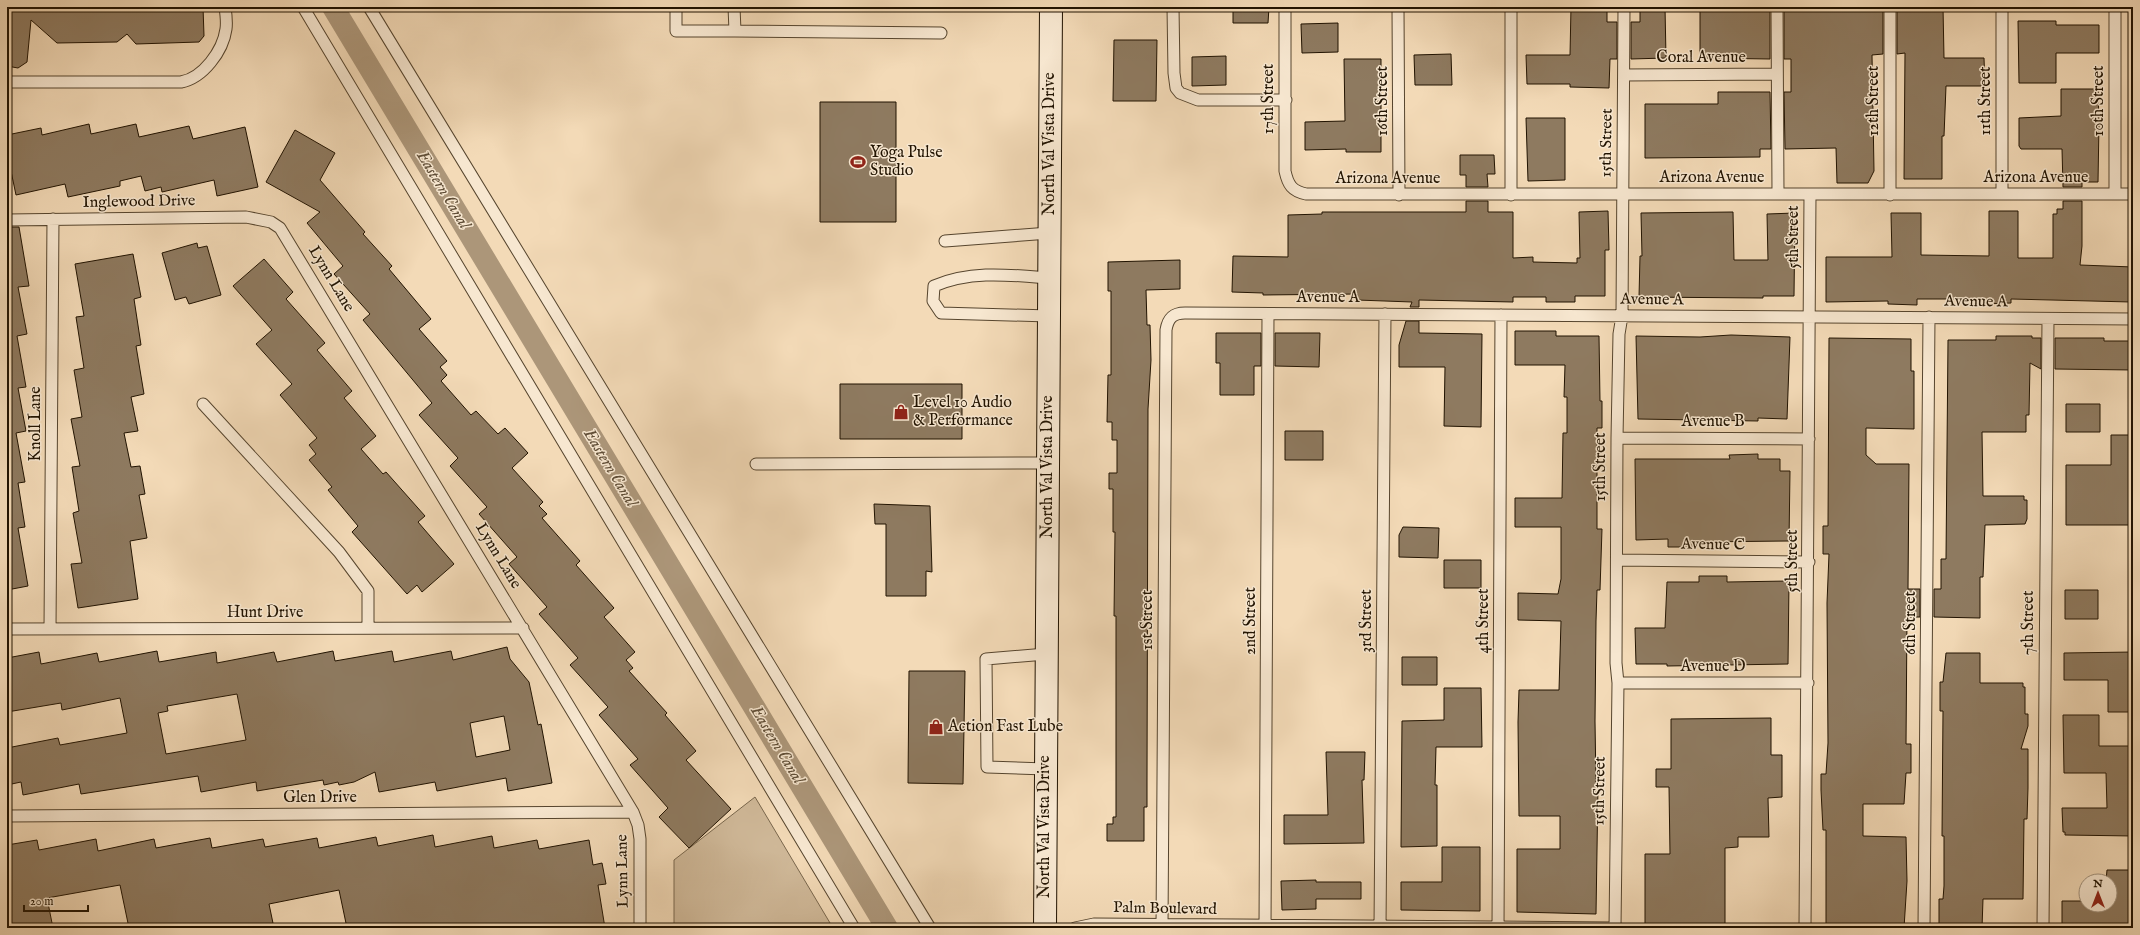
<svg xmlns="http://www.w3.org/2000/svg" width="2140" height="935" font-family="'IM FELL English',serif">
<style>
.green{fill:#cfb898;stroke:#78664c}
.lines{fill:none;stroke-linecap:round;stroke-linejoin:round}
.canal{stroke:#ac9679;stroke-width:22}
.building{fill:#8e7a60;stroke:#211301;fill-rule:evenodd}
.lane-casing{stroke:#56452e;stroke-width:13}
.secondary-casing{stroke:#211301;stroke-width:24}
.lane{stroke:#f7e7d0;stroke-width:11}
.secondary{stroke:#f7e7d0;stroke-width:22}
.labels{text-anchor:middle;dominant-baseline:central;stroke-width:3;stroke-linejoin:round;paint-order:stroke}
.street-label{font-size:16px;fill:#211301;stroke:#f7e7d0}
.poi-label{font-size:16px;fill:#211301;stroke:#f7e7d0;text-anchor:start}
.water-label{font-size:17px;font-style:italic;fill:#604e37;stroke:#f7e7d0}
</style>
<rect width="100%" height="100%" fill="#f3dab7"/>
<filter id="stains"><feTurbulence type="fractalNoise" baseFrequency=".005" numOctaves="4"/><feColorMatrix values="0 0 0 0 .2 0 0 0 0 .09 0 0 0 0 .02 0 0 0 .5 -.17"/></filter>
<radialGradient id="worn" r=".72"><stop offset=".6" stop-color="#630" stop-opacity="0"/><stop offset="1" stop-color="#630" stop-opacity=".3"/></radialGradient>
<path class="green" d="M755,797L833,928H674V860Z"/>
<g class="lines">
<path class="canal" d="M333,7L887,928"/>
</g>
<path class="building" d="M7,7H203L204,36L199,42L136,44L127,34L117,42L57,43L31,20L27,62L18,68L7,66Z
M1233,7H1269L1268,23H1233Z
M1571,7H1607V22H1617V59H1610L1609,88L1570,87V84H1527L1526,55H1570Z
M1640,7H1665L1666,58L1631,59V22H1640Z
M1700,7H1770V59L1700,58Z
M1784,7H1873V10H1883V54L1872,55L1874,171L1868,183H1837L1836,148L1785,149L1784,92H1791V59H1784Z
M1907,7H1943L1944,58H1984L1985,86H1946L1944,136H1942V179H1904L1905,53L1897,54V10H1907Z
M2018,21H2056V25H2099V53H2056V83H2019Z
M1338,23V52L1302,53L1301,24Z
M1114,40H1157L1156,101H1113Z
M1451,54L1452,85H1415L1414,55Z
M1226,56V85L1192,86V57Z
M1344,59H1381V152H1346V149L1305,150V122L1345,121Z
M2061,89H2098L2099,123L2098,182H2082V187H2063L2062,149H2021L2019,146V118L2061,116Z
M1718,92H1770L1771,149H1760V157L1645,158V104H1718Z
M820,102H896V222H820Z
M1526,118H1565V180L1528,181Z
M89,124L91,134L136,124L139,137L189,126L193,139L245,127L258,187L217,196L214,180L162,192L161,187L145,191L141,176L120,181V186L68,197L65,184L16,195L7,152V135L41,128L42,135Z
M295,130L335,153L320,180L365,232L363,234L392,266L389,269L431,319L419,329L447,361L440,367L447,375L441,381L471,415L476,411L498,434L505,428L528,453L512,468L543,502L539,506L547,514L542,518L580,561L576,565L614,608L604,617L635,652L626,660L633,668L629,671L667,713L665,715L696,751L686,760L731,809L689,848L659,817L668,808L630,765L638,759L599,715L608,707L570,665L578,658L539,614L547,607L509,564L517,557L479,514L487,507L450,466L458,458L419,415L432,403L363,320L370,314L334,274L343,266L307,223L320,212L266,182Z
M1460,155H1494L1495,174H1487L1488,187H1466V175H1460Z
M1466,201H1488V212H1513V258L1533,257V262L1577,263V258H1580L1579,212L1608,211L1609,250H1605V296H1575V302H1546V297H1513V302L1419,300V307H1410L1412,302L1357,300V294L1263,295V293L1232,292L1233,256L1288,257V215L1322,214V212H1466Z
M2063,201H2082V246L2080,265L2133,267V301L2131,302L2011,299V303L1982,304V299H1917V305L1888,304V301L1826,302V257H1892L1891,213H1921V255L1989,256V211H2018V258H2053V214H2057V209H2063Z
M1733,212L1734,260H1768L1767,214L1795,213L1794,296H1763V298L1639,297L1640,256H1642L1641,213Z
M7,227H19L29,286L18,287L27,334L17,336L26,387L18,388L26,431L16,433L25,482L18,483L25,527L18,528L28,586L7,590Z
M197,243L198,248L207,246L221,295L189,304L186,297L175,300L162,253Z
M133,254L141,297L134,299L141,345L136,346L144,394L131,397L138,431L124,433L131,467L140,466L145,494L139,495L147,538L130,541L138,599L78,608L71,564L82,563L73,513L79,511L72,467L80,466L71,419L82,417L74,370L84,368L76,317L84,316L75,264Z
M264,259L293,292L286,299L325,343L317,350L352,391L344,398L376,436L361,449L383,474L386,472L425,516L418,522L454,564L422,592L417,585L407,594L352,532L358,526L328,490L332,487L309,460L316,454L309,445L317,438L280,395L292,384L256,344L272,330L233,286Z
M1180,260V289L1146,290L1147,325H1150L1151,360L1148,409L1147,782V807H1144V841H1107V824H1113V817H1116V616H1114L1115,532H1113V489H1109V473H1117V440H1112V422H1107L1108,375H1111V291H1108V262Z
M1406,321H1419V333L1482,334L1481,427L1444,426L1445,367H1399V345Z
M1515,331H1556V336H1599L1600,401H1602V428H1597V529H1602L1600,590H1597L1596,621L1595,721L1596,786H1598L1596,914L1517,912V849H1560V816H1519L1518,722L1519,690H1559L1561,621L1518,620V593L1558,594L1561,579V527H1515V498H1562L1563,433H1567V397H1564L1565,365H1515Z
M1216,333H1261V366H1254V395H1220V363H1216Z
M1275,333H1320L1319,367L1275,366Z
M1731,335L1790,337L1787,419L1758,418V421L1638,419L1636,336L1700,337Z
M1996,336H2032V338H2041V369L2030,363L2029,415H2026V432H1982L1983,496H2024V500H2027V519L2025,524L1985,525L1983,577H1980V618L1934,617V589H1941V559H1946L1948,340H1996Z
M1829,338L1911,339V371H1914V429L1866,428V455L1876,464H1909L1908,589H1920V617H1907L1906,744H1911V773H1906L1904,804H1863V836L1906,837L1907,881L1904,928L1826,927V830H1823L1821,790V774H1826L1828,743L1827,603L1829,554H1823V526H1828Z
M2055,338H2104V341H2133V370L2055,369Z
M840,384H962V439H840Z
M2066,404H2100V432H2066Z
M1285,431H1323V460H1285Z
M2111,435H2133V525H2066V465H2111Z
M1758,454V459H1780V471H1790L1789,541L1696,542V547H1668V539L1636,540L1635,459H1730L1729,455Z
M874,504L930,506L932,572L926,571V596H886V524H875Z
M1403,527L1439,528L1438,558L1399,557V535Z
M1444,560H1481V588H1444Z
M1699,576H1727V582L1789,581L1788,664L1667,666V664H1636L1635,628H1665L1667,582H1699Z
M2065,590H2098V619H2065Z
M507,647L510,659L529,682L538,725L541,724L552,783L508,791L506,778L437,791L435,782L379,792L375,772L354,782L339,785L338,782L324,785L323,780L257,791L256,782L201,792L198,776L81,794L79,784L23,795L21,782L7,785V748L58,738L60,745L127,733L120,698L62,710L61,703L7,712V658L39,652L41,664L97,653L99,662L157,651L159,662L216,652L217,663L274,652L277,662L333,651L335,661L392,651L394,662L451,651L453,660ZM237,694L246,740L166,754L158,713L168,711L167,706ZM504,716L510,750L476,757L470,723Z
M2133,652V712H2108V680H2064V653Z
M1946,653H1980V683H2023V687H2025V714H2028V726L2021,749H2028V788L2027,819H2024L2023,899H1983L1982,928H1939V899H1943L1944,886V836H1942L1943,711H1940V682H1943Z
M1402,657H1437V685H1402Z
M909,671H965L963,784L908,783Z
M1444,688H1481L1482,747H1436L1435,785H1437V846L1401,847L1402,721L1444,720Z
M2063,715H2099V746H2133V836L2065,835V832H2063L2062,808H2107L2106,773H2064Z
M1771,718V755H1782V797L1768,798L1769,837H1738V847L1725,848V928H1645V854H1670L1669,787H1656V769H1671V719Z
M1326,752H1365L1364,780H1362L1364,843L1284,844V815H1328Z
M433,835L435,847L492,836L494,848L537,840L539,849L589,840L593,865L602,863L606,884L598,885L605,928H347L339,890L269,904L274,928H129L120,885L47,898L53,928H7V845L37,840L39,850L96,839L98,851L154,839L156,848L210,838L212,848L263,839L265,847L317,838L319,848L376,837L378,846Z
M1442,847H1480V911L1401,910V882H1442Z
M2107,870H2133V928H2062V901H2086V905H2110V881H2106Z
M1316,880V882H1361V899H1316V909L1282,910L1281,881Z"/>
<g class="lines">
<g class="lane-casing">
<path id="lane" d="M303,7L854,928
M369,7L930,928
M676,7V31H735
M734,7L735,31L941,33
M1173,7L1174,73L1176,88L1180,93L1198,100H1286
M1285,7V171C1288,185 1292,191 1306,194H2133
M1398,7L1399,195
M1511,7V195
M1777,7L1778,194
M1890,7V195
M2002,7V194
M2115,7V194
M1624,75L1777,74
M7,82H181C203,78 223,51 226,29C227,22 226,14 225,7
M7,220L246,217L271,222L280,228L633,812L638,825L640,839V928
M945,241L1049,233
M1049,316L941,313L933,301L934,286C971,270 1010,275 1049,278
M203,404L339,552L368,591V628
M1617,438L1809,439
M756,464L1048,463
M1617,560L1809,562
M7,629L523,628
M50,629L53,219
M1618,683H1808
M1046,769L987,767L986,659L1046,654
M7,816L633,812
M1075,928L1094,924L1615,928L1618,683L1616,663L1617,438L1619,334L1622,316L1624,7
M1162,928L1166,330C1168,318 1173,313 1185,313L2133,319
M1265,928L1268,314
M1380,928L1385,314
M1498,928L1501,315
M1805,928L1810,195
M1924,928L1929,317
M2043,928L2048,319"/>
</g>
<g class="secondary-casing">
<path id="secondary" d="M1045,928L1051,7"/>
</g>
<use href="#lane" class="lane"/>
<use href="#secondary" class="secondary"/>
</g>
<defs>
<g id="stadium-bare" transform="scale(1.2)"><path d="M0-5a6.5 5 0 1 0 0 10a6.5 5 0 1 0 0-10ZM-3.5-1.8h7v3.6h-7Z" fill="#8f2418" stroke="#f7e7d0" stroke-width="2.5" paint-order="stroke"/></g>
<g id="shop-bare" transform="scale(1.2)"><path d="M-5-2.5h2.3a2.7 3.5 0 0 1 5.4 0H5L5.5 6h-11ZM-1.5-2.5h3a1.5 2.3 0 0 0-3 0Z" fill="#8f2418" stroke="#f7e7d0" stroke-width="2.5" paint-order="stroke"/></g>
</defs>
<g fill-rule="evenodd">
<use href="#stadium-bare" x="858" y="162"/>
<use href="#shop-bare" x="901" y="412"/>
<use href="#shop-bare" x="936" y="727"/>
</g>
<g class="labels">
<g class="street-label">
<text x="1701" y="58">Coral Avenue</text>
<text transform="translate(1269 99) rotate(-90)">17th Street</text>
<text transform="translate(1383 101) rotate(-90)">16th Street</text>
<text transform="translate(1874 101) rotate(-90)">12th Street</text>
<text transform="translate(1986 101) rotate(-90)">11th Street</text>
<text transform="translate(2099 101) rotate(-90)">10th Street</text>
<text transform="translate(1607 143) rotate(-89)">15th Street</text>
<text transform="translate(1050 144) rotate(-90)">North Val Vista Drive</text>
<text x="1712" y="178">Arizona Avenue</text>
<text x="2036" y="178">Arizona Avenue</text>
<text x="1388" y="179">Arizona Avenue</text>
<text transform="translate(139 202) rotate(-1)">Inglewood Drive</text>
<text transform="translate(1794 237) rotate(-90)">5th Street</text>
<text transform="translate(331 279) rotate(59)">Lynn Lane</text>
<text x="1328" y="298">Avenue A</text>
<text transform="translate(1652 300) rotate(1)">Avenue A</text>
<text transform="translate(1976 302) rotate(1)">Avenue A</text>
<text x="1713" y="422">Avenue B</text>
<text transform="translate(36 424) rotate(-90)">Knoll Lane</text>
<text transform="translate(1048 467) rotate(-90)">North Val Vista Drive</text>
<text transform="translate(1601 467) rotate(-90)">15th Street</text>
<text transform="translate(1713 545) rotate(1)">Avenue C</text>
<text transform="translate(498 556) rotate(59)">Lynn Lane</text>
<text transform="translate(1793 561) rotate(-90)">5th Street</text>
<text x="265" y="613">Hunt Drive</text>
<text transform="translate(1148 620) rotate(-90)">1st Street</text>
<text transform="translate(1251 621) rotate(-90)">2nd Street</text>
<text transform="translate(1367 621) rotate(-90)">3rd Street</text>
<text transform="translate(1484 621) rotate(-90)">4th Street</text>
<text transform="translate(1911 623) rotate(-90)">6th Street</text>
<text transform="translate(2029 623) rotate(-90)">7th Street</text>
<text x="1713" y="667">Avenue D</text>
<text transform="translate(1600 791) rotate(-89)">15th Street</text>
<text x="320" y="798">Glen Drive</text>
<text transform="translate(1045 827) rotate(-90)">North Val Vista Drive</text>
<text transform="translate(623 871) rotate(-91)">Lynn Lane</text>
<text transform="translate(1165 909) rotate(1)">Palm Boulevard</text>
</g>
<g class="poi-label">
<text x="870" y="153">Yoga Pulse<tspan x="870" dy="18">Studio</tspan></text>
<text x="913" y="403">Level 10 Audio<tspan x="913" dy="18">&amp; Performance</tspan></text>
<text x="948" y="727">Action Fast Lube</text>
</g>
<g class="water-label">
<text transform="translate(443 190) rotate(59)">Eastern Canal</text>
<text transform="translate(610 468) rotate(59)">Eastern Canal</text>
<text transform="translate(777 745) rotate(59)">Eastern Canal</text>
</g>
</g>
<rect width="2140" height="935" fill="none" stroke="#f3dab7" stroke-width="24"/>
<rect x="8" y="8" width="2124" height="919" fill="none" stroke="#211301" stroke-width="2"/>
<rect x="12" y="12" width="2116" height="911" fill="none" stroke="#211301"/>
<g transform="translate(2098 893)"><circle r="19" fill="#f7e7d0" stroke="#a1927d"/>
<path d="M0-3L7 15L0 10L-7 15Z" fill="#8f2418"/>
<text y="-6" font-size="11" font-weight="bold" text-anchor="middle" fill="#211301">N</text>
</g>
<path d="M24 905v6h64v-6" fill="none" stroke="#211301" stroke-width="2"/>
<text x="30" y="905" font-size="12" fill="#211301" stroke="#f7e7d0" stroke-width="3" paint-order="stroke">20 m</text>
<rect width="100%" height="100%" filter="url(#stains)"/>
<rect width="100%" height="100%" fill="url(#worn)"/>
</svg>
